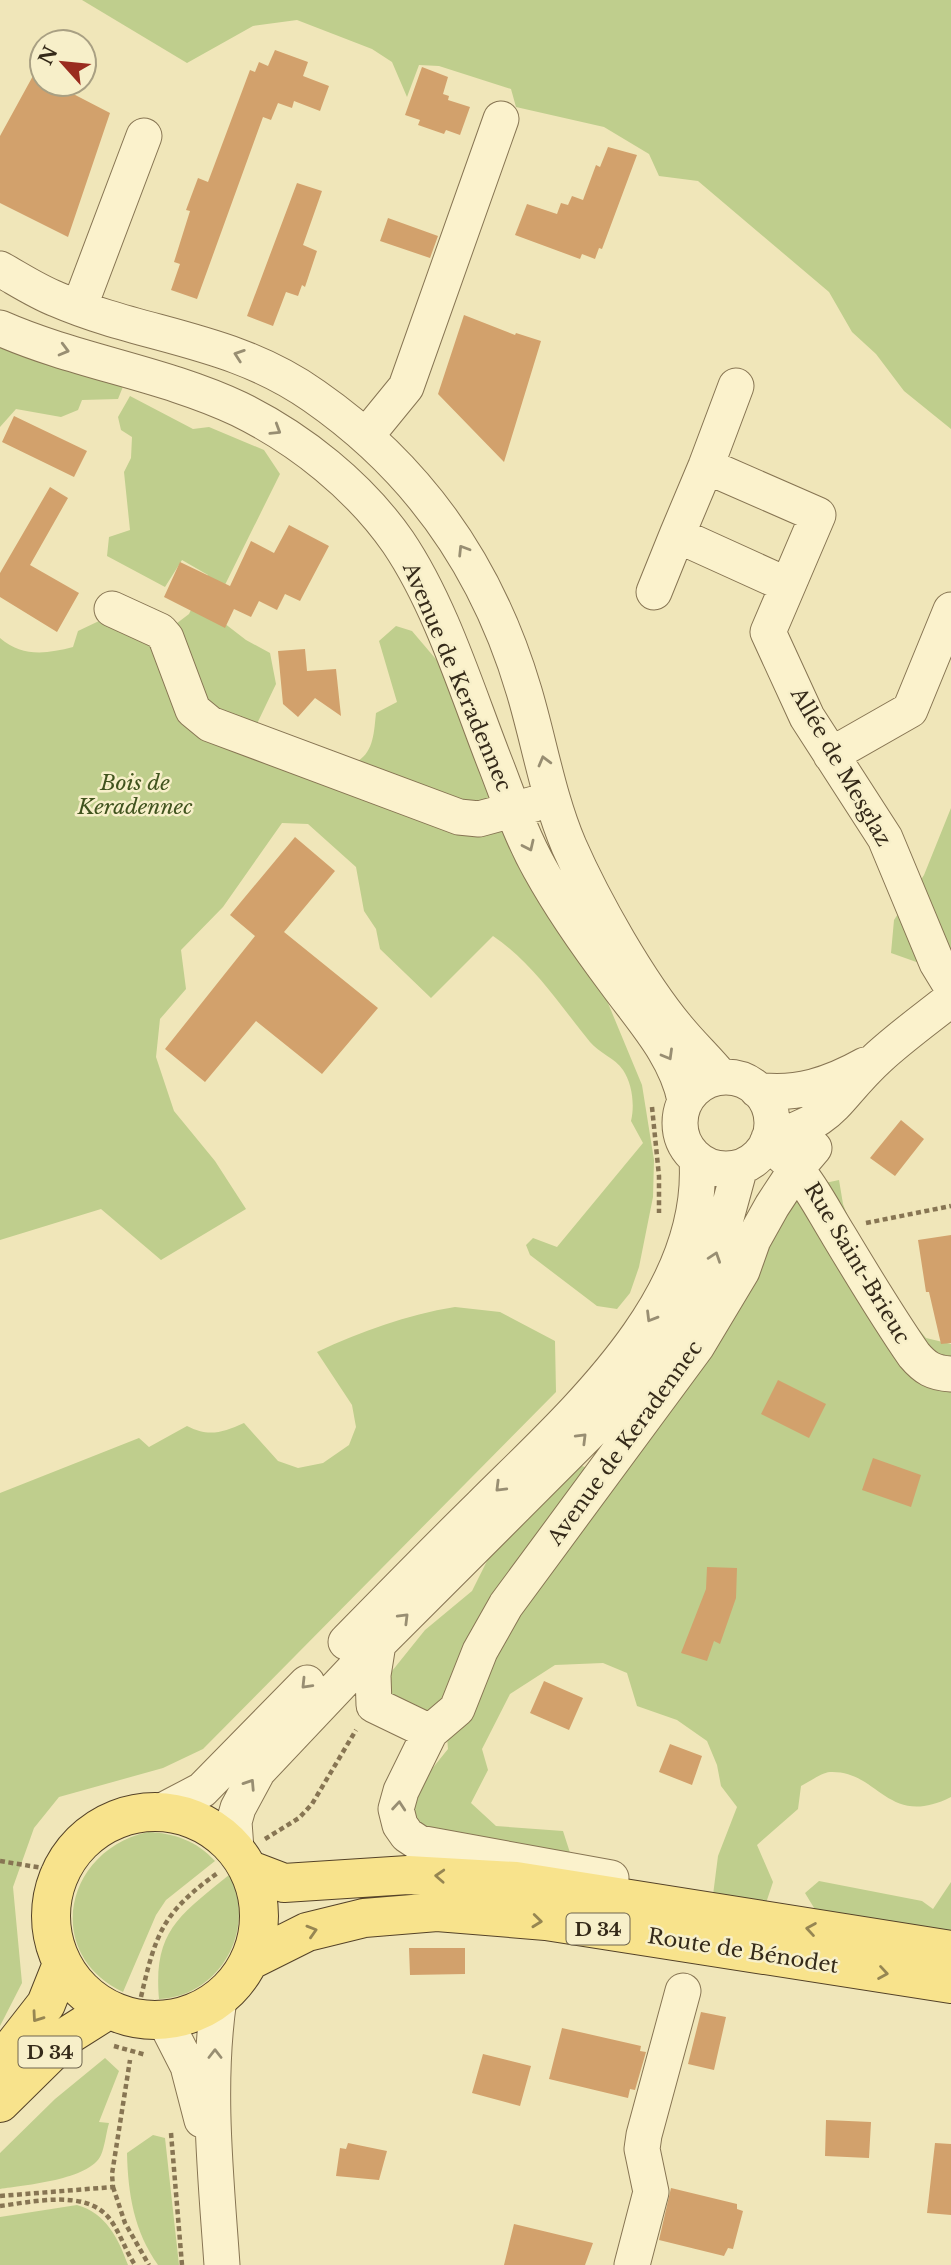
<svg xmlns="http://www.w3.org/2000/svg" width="951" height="2265" font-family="'Libre Baskerville',serif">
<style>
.green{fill:#bfce8d}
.building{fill:#d2a16c}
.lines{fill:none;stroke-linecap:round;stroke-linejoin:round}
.minor-casing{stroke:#877553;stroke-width:37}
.major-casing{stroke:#544228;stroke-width:40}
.path{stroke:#877553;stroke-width:4.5;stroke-dasharray:5 3.5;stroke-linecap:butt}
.minor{stroke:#fbf2cc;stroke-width:35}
.major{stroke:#f8e38c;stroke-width:38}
.oneway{stroke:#988e72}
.oneway2{stroke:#968652}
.labels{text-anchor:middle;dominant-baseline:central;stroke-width:5;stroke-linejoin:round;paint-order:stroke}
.shield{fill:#f7efc9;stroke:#6f654e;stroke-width:2}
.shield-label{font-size:19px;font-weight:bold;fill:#352a19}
.street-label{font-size:21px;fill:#352a19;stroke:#f7efc9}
.park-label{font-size:21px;font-style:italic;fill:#40531e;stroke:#f7efc9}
</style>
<rect width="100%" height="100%" fill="#f0e6b9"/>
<path class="green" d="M82,0H951V429L904,391L876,354L852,332L829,292L698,181L659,176L649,154L604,127L516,107L511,89L439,66L419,65L407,97L392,62L372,49L297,20L253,26L187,63Z
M0,341L126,379L118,399L82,400L78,410L61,417L16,409L0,427Z
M130,396L193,429L209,427L264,450L280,474L211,613L246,640L270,653L276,684L254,730L358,761C374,751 374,731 376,713L397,702L379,641L396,626L412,631L440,664L598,979L642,1085L654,1160L653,1197L639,1267L630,1293L617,1309L597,1306L530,1255L526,1245L533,1238L557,1247L643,1143L631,1121C635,1105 632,1083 623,1070C615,1058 599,1053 590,1042C559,1004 533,963 493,936L431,998L380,949L376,929L364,911L356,867L308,824L282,823L223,907L181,950L186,989L160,1019L156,1057L174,1111L215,1161L246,1209L161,1260L101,1209L0,1240V638C22,657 46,654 73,647L78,631L99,621L168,630L189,614L208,575L182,560L165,587L107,556L109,537L130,530L124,472L131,458L132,437L121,430L118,417Z
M951,808V956L922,964L891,953L894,920L924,875Z
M839,1180L843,1204L858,1243L886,1290L926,1338L951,1344V1797C887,1829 879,1770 830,1772C821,1773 809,1782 801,1786L798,1809L757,1845L773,1882L765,1906L713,1895L718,1856L737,1807L721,1786L717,1765L707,1741L677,1720L637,1706L627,1673L603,1663L555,1665L510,1694L482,1749L488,1770L471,1803L496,1826L563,1831L572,1859L422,1839L410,1809L423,1780L448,1749L445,1712L405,1731L384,1681L425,1630L472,1591L495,1545L575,1464L595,1470L734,1259L811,1186Z
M455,1307L500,1312L555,1341L556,1392L203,1749L163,1768L59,1797L34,1828L13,1887L22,1983L0,2026V1493L139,1438L149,1447L187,1426C208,1437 222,1433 244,1423L278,1461L298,1468L323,1463L349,1445L356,1427L352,1405L317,1352C362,1331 406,1315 455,1307Z
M148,1832C174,1833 197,1841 215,1861L166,1900L156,1915L123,1992C42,1953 65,1850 148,1832Z
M229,1875C258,1928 220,1997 159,1999C153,1931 180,1915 229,1875Z
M819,1881L922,1901L933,1909L951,1882V1941L822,1921L805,1893Z
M105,2058L119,2071L99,2122L109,2123C106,2133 105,2146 101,2155C90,2180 24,2185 0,2189V2153L55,2099Z
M153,2135L165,2138L179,2265H158C134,2231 128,2194 127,2153Z
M77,2205C106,2213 118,2238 128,2265H0V2217Z"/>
<path class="building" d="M275,50L308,62L303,76L329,86L320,111L294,101L292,108L278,103L271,120L263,117L197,299L171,290L180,264L174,262L190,211L186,210L198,178L208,182L250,70L255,72L259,62L268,66Z
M422,67L448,77L443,94L449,96L448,100L470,107L460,135L446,130L444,134L418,125L420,120L405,115Z
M34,74L42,78V84H54L110,113L68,237L0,203V136Z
M608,147L637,155L602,249L599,248L595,259L582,254L580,259L515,235L527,204L557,214L561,203L568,205L572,196L583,200L596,165L600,167Z
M297,183L322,191L303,245L317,251L305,287L302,285L298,296L286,292L273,326L247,316Z
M388,218L438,236L430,258L380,241Z
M464,315L515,335L516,333L541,341L504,462L438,394Z
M14,416L87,451L74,477L2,442Z
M50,487L68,498L30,565L79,593L57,632L0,597V573Z
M289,525L329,546L300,601L285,594L277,610L259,601L251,617L234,609L225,628L164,597L180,562L230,586L251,541L274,553Z
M305,649L307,671L336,669L341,716L315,698L298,717L283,704L278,651Z
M295,837L335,871L284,932L378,1008L322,1074L256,1021L205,1082L165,1049L255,936L230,915Z
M901,1120L924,1139L895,1176L870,1158Z
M951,1235V1343L941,1344L929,1292H926L918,1240Z
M778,1380L826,1404L809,1438L761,1414Z
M873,1458L921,1475L911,1507L862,1490Z
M707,1567L737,1568L736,1598L720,1644L714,1641L707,1661L681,1653L706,1589Z
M544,1681L583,1698L569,1730L530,1713Z
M670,1744L702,1756L692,1785L659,1772Z
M409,1948H465V1974L410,1975Z
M701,2012L726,2017L714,2070L688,2064Z
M562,2028L641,2046L640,2051L646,2052L635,2090L630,2089L628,2098L549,2079Z
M483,2054L531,2066L520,2106L472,2093Z
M826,2120L871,2122L869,2158L825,2156Z
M348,2143L387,2151L379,2180L336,2176L340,2148L346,2149Z
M935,2143L951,2144V2215L927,2213Z
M671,2188L737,2204V2209L743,2211L733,2249L728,2248L724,2256L659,2240Z
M514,2224L593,2243L585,2265H504Z"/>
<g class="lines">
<g class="minor-casing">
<path id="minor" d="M0,269C18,279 36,291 56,299C144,337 232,338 314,396C419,469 488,569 524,691C539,741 548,797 569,846C594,903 639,982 678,1029C692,1046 707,1060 721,1077
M79,308L144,136
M0,328C77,362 163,373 239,409C300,439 359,486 398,542C442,607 468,695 497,768C510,802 522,837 540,869C562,909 589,947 616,983C643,1020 676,1055 685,1100
M366,436L406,387L501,119
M706,466L736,386
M787,585L677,535L706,466L818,515L768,632L807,717L885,838L937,963L951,986
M654,592L677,535
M112,609L160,631L166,638L193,710L210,724L459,817L479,819L534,804
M831,755L910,710L951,610
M680 1123a46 46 0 1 1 92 0a46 46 0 1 1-92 0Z
M757,1090C796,1096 831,1084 865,1065
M769,1138C837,1121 833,1099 879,1057C902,1036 927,1018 951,999
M767,1143C805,1171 815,1197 839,1236C863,1276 887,1316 914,1355C925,1368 933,1373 951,1374
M346,1642C391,1596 435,1551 481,1506C571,1416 706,1300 697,1160
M378,1644L373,1675L374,1705L430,1732
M162,1811L202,1790L307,1683
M236,1849L234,1822L238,1808L258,1771L378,1644L635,1387L672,1338L698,1297L714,1262L740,1167
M611,1878L419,1843L407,1835L400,1825L396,1809L401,1791L430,1732L457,1709L480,1651L506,1605L697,1346L742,1271L753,1240L772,1206L797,1168L814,1148
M219,1999C206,2086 216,2178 222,2265
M165,2021L188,2066L202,2120
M632,2265L651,2192L642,2149L644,2135L683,1991"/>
</g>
<g class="major-casing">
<path id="major" d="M51 1916a104 104 0 1 1 208 0a104 104 0 1 1-208 0Z
M250,1870L284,1883L408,1875L516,1881L951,1950
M251,1960L307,1932L364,1918L437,1912L546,1921L951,1984
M0,2063L46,2004L62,1964
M0,2103L70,2034L108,2010"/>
</g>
<path class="path" d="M652,1107L659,1176V1213
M866,1223L951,1206
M265,1839L299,1818L312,1804L356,1730
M0,1861L61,1871
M141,1997C156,1932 163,1912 219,1872
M114,2046L146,2055
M171,2133L182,2265
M113,2187L125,2223L149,2265
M0,2196L113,2187L112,2174L130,2060
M0,2206C32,2202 86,2189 109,2218C120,2232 125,2250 135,2265"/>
<use href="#minor" class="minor"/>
<use href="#major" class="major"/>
</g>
<defs><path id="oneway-chevron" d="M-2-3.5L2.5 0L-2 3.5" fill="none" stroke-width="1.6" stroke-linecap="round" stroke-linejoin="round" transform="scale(1.75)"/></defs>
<g class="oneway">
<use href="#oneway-chevron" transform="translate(64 350) rotate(15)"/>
<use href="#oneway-chevron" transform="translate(239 355) rotate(-161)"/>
<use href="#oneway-chevron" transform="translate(276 430) rotate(32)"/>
<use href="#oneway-chevron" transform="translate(463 550) rotate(-122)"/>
<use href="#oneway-chevron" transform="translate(544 761) rotate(-105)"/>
<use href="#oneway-chevron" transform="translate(529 846) rotate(65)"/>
<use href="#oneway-chevron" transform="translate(668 1055) rotate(60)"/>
<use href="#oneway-chevron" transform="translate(715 1257) rotate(-71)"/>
<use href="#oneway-chevron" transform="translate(651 1317) rotate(121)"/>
<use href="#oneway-chevron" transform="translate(582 1438) rotate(-45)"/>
<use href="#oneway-chevron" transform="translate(500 1487) rotate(135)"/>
<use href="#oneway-chevron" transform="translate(404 1618) rotate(-45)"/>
<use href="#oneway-chevron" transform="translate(306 1684) rotate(134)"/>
<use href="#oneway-chevron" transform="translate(250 1784) rotate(-57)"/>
<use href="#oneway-chevron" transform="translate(399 1806) rotate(-85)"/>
<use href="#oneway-chevron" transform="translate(215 2054) rotate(-90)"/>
</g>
<g class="oneway2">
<use href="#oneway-chevron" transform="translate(440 1876) rotate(-177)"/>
<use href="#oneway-chevron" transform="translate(537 1921) rotate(6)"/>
<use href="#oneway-chevron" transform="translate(811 1929) rotate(-171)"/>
<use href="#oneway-chevron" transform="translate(312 1931) rotate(-17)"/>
<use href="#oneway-chevron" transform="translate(883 1973) rotate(9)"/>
<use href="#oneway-chevron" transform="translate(37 2017) rotate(125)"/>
</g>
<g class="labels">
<g class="shield">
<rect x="566.5" y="1913.5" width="63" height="31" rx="5"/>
<rect x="18.5" y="2036.5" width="63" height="31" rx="5"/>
</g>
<g class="shield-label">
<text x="598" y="1929">D 34</text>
<text x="50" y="2052">D 34</text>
</g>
<g class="street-label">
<text transform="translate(457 677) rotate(67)">Avenue de Keradennec</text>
<text transform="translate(841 767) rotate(60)">Allée de Mesglaz</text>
<text transform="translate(857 1263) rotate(59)">Rue Saint-Brieuc</text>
<text transform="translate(625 1443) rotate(-54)">Avenue de Keradennec</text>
<text transform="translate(743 1951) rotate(9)">Route de Bénodet</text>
</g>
<g class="park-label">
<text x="135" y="783">Bois de<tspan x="135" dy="24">Keradennec</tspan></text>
</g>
</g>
<g transform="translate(63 63) rotate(297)"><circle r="33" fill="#f7efc9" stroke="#a9a083" stroke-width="2"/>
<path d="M0-5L12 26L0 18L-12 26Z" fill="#9a2c1f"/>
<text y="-10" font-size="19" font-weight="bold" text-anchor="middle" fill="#352a19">N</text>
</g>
</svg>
